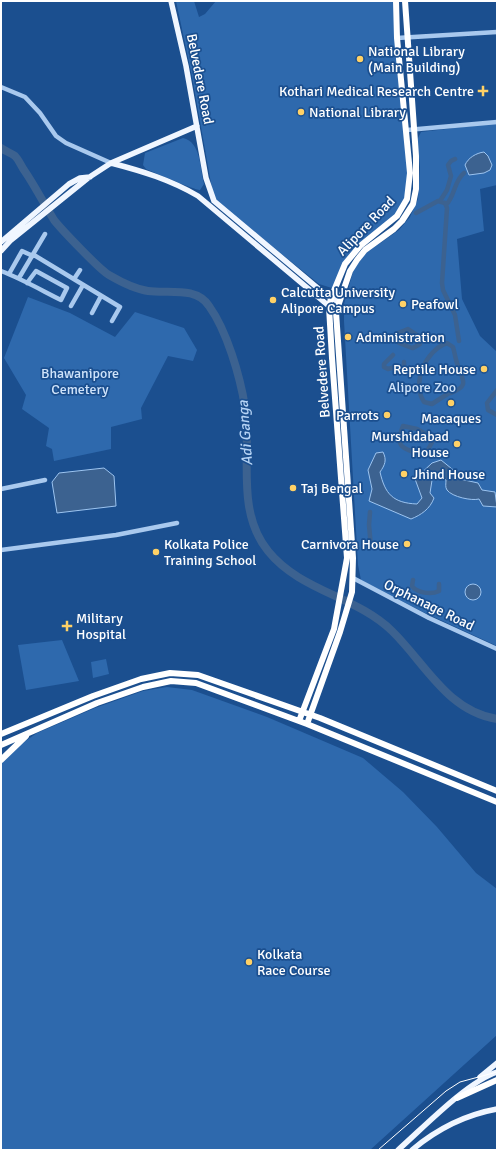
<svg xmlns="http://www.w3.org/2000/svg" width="498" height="1151" font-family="Signika,sans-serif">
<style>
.green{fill:#2e69ad}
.water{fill:#3c6290;stroke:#9cc4f0}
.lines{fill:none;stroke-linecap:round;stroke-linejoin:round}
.canal{stroke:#3c6290;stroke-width:4.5}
.river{stroke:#3c6290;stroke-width:8}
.minor{stroke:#a9c9ee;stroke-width:4.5}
.major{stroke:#f0f6ff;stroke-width:5.5}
.highway{stroke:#fff;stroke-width:6}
.tram{stroke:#fff;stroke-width:1}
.poi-dot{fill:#ffd166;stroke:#1b4f8f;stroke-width:1.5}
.labels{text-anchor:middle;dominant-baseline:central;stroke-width:3.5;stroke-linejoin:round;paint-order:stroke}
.poi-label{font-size:14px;fill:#fff;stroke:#1b4f8f;text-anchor:start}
.street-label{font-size:14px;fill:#fff;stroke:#1b4f8f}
.park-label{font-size:14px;fill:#cfe3fa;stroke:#1b4f8f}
.water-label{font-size:15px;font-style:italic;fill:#b5d3f5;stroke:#1b4f8f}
</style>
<rect width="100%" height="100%" fill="#1b4f8f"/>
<path class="green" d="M176,1H194L199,17L205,14L216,1H395L407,148V194L391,222L365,241L346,266L335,289L319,284L214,200L192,76Z
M497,123V185L480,189L484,231L457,239L462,299L480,336L497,352V646L423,612L361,580L358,565L344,321V304L354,268L366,253L399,230L410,217L418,199L420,167L417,140L421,132Z
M183,138C201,142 200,168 204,184L200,190C197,191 153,172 146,169L143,165L145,153Z
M28,297L70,313L115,337L135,312L184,328L197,350L193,361L168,356L141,408L142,419L111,427V449L54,461L52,449L46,446L49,428L22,409L26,395L4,358Z
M62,640L79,681L26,690L18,645Z
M106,659L109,674L93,678L91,662Z
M167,687L192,690L267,717L363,758L403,792L437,827L476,873L497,889V1035L370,1150H1V758L37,733L95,708L143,691Z"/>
<path class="water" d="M484,152L488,156L492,165L490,170L484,173L469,175L465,165C468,158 476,153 484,152Z
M383,452C387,460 385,465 380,472C385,494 393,503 417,504L422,498L415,479L432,463L441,460L457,473L460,479L478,483L482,490L495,492L497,507L483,506L479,499C472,501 452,497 447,490C445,487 446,484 446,480L438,475L433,474L430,493L434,498C430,509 421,515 411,519L369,501L372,489L368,470L376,453Z
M104,468L114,476L116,506L57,513L52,482L59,473Z
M465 592a8 8 0 1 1 16 0a8 8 0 1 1-16 0Z"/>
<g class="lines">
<path class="canal" d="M440,201L447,190L451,176L448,165L451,161L455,159
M446,205C455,196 454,181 464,173
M416,213L438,201L445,203L447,208L442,283L443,290L455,315L459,341
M412,348L399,343L396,339L398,333L408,329L420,337V344L413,348
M393,355L384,364V367L388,369L395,367L400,371L404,367V362
M497,390L487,403L488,410L497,415
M449,393L432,404L424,402C411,383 426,350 447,343L453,347C455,354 456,362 459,369C464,382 468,386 451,393
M423,454C403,449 394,448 403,426L417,429L434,439L426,453
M370,512L369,525L371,547
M413,580L412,586C417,593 431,595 439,591V584"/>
<path class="river" d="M1,148C5,151 11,153 15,156C19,160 21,166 24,170C35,186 44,204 54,220C61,229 100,270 109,275C121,282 134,289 148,291C168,294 196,286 209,306C227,331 240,376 245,407C252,454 235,510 268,551C300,591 356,596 392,631C425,663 447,711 497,719"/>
<path class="minor" d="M397,38L497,32
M1,87L25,97L40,113L56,136L66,143L111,163
M407,130L497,122
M34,255L120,307L112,321
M1,271C22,279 41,290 61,300L67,288L36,271L27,283
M9,274L22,251L33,256
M19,278L45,234
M74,279L80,270
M71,306L83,285
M92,313L101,296
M1,489L45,480
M1,550L116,535L177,523
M353,578L429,618L497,649"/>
<path class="major" d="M171,1L186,66L206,178L214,201L326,295L339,302
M111,163C142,171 171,180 198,196L336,312
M1,242L69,184L80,178L90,177
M1,251L11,240L88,178L111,163L197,126
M480,1077L497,1063
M398,1150C423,1128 467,1082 497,1072
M412,1150C437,1129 464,1115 497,1109"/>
<path class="highway" d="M299,721L334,629L347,558L332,358L329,307L331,298L345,264L360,246L397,216L407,199L410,173L397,38L396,1
M307,724L340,632L352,592L353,558L336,312L350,271L357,260L365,250L394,229L402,221L413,204L416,189V156L405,1
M1,734L93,696L141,679L170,673L198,675L320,718L497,791
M1,745L97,703L143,687L171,681L196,683L307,724L497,802
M1,760L26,736
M457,1098L497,1080"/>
<path class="tram" d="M378,1150L446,1091L460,1082L497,1072"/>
</g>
<g class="poi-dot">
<circle cx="360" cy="59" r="4"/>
<path d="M481 85h4v4h4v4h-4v4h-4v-4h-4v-4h4z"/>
<circle cx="301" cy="112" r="4"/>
<circle cx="273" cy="300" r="4"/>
<circle cx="403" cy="304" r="4"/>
<circle cx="348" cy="337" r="4"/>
<circle cx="484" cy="369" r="4"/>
<circle cx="451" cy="403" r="4"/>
<circle cx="387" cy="415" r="4"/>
<circle cx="457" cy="444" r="4"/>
<circle cx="404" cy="474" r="4"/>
<circle cx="293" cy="488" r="4"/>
<circle cx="407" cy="544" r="4"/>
<circle cx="156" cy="552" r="4"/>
<path d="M65 620h4v4h4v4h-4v4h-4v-4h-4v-4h4z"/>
<circle cx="249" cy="962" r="4"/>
</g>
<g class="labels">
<g class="poi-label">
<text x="368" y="51">National Library<tspan x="368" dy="16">(Main Building)</tspan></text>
<text x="474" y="91" text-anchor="end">Kothari Medical Research Centre</text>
<text x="309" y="112">National Library</text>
<text x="281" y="292">Calcutta University<tspan x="281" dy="16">Alipore Campus</tspan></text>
<text x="411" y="304">Peafowl</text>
<text x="356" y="337">Administration</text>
<text x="476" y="369" text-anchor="end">Reptile House</text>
<text x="379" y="415" text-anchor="end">Parrots</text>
<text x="451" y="418" text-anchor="middle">Macaques</text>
<text x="449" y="436" text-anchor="end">Murshidabad<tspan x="449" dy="16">House</tspan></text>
<text x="412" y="474">Jhind House</text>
<text x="301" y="488">Taj Bengal</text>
<text x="164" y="544">Kolkata Police<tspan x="164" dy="16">Training School</tspan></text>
<text x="399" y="544" text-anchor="end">Carnivora House</text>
<text x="76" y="618">Military<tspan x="76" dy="16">Hospital</tspan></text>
<text x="257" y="954">Kolkata<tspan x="257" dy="16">Race Course</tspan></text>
</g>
<g class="street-label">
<text transform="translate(200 79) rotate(79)">Belvedere Road</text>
<text transform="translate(366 226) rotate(-46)">Alipore Road</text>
<text transform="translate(322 372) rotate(-94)">Belvedere Road</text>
<text transform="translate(429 605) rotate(26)">Orphanage Road</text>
</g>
<g class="park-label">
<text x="80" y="373">Bhawanipore<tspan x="80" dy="16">Cemetery</tspan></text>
<text x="422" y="387">Alipore Zoo</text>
</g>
<g class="water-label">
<text transform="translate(245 433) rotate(-94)">Adi Ganga</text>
</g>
</g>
<rect width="498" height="1151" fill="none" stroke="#ffffff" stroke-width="4"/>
</svg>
